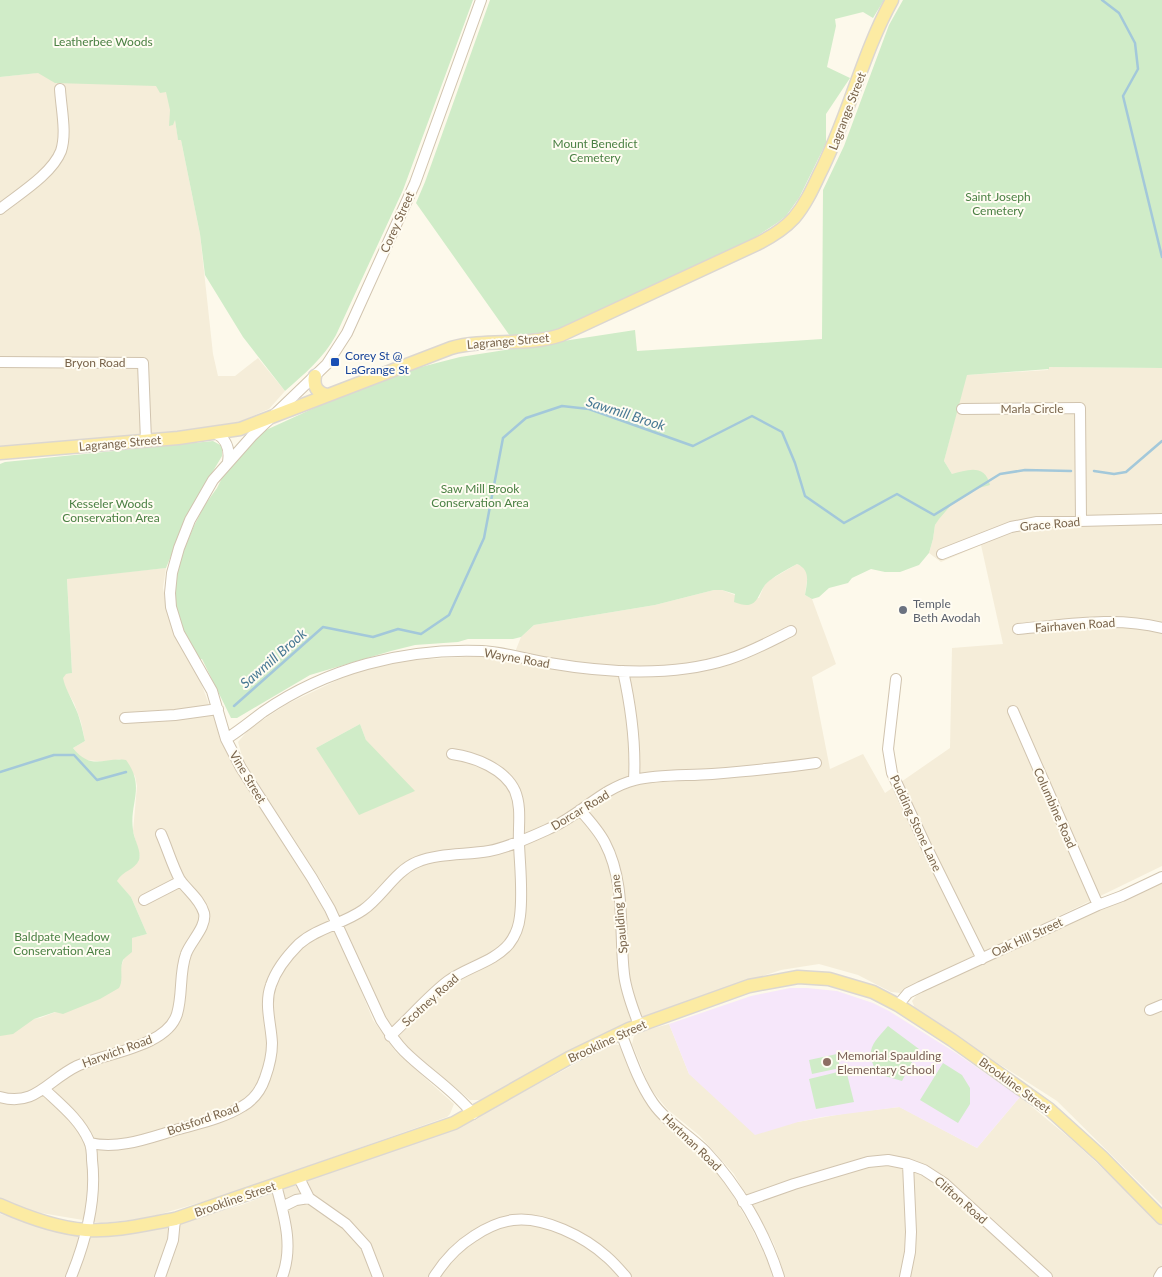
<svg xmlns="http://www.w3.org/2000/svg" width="1162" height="1277" font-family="Lato,sans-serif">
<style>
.residential{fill:#f5edd9;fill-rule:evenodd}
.education{fill:#f6e7fa}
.green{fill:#d0ecc8}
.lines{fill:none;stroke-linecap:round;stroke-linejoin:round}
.stream{stroke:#a3c8da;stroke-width:2.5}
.minor-casing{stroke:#d1c4af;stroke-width:12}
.major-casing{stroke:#dcd7d0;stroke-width:15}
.minor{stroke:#fff;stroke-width:10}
.major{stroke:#fceba3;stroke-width:12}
.transit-dot{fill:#1a4fb4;stroke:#fffcf2;stroke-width:2}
.worship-dot{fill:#6b7280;stroke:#fffcf2;stroke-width:2}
.education-dot{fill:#8d6e63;stroke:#fffcf2;stroke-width:2}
.labels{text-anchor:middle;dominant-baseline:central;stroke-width:4;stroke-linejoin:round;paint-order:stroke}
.park-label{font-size:12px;fill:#4a8043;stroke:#fffcf2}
.street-label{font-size:12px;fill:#7a654c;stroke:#fffcf2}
.transit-label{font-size:12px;fill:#164399;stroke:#fffcf2;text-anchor:start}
.worship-label{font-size:12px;fill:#5b616d;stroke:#fffcf2;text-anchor:start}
.education-label{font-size:12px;fill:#785e54;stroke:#fffcf2;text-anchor:start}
.water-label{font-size:14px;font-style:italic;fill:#487994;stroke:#fffcf2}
</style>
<rect width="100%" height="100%" fill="#fdf9eb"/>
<path class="residential" d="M45,72L169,82L178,139L181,140L200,234L213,354L218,376H235L258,358L285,391L269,409L239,422L128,439L0,448V77Z
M1048,367L1162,368V866L901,993L891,992L858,975L819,964L781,970L658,1011L547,1063L483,1100H470L404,1044L384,1016L325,887L243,760L238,742L249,729L287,704L346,676L394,661L482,656L511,662L521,637L534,625L655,605L714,590H722L735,595L759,598L764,586L768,581L797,564L804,567L808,573L805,595L812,599L836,664L812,677L830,769L863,754L885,793L950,748L952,648L1003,644L981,545L941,562L929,553L933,539L935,525L942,512L947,507L970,494L975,489L952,474L944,461L966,375L1048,370ZM360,724L366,740L316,748Z
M166,568L163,588L168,614L183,647L201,683L227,753L302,871L340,939L373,1020L396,1052L454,1104L450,1114L447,1117L226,1195L147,1218L101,1223L29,1211L0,1198V1023L40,1018L113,990L131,938L147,934L131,897L112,876L140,857L133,831L137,786L135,776L120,759L107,762L86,760L79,756L74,749L73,748L85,741L81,722L74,703L58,675L72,673L67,578Z
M1162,881V1205L1057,1101L916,1011L912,1001L920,991Z
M669,1024L689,1074L798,1122L847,1113L900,1107L977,1148L1020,1097L1072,1140L1140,1203L1162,1227V1277H785L774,1244L734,1174L700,1136L667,1109L650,1088L632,1044L633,1040L635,1033Z
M612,1044L619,1045L622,1050L641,1093L700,1151L722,1176L751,1227L770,1266L772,1277H0V1214L72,1234L164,1225L239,1206L332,1171L453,1130Z"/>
<path class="education" d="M790,988H807L837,991L873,1003L889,1011L956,1053L1020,1097L977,1148L899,1107L822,1117L798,1122L755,1135L689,1074L669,1024L751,996Z"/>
<path class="green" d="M0,0H473L403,190L336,335C324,358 304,374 285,391L243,337L205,275L200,234L181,140H178L175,120L173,125L169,126L170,110L166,92L160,93L156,86L55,83L38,73L0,77Z
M490,0H884L873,18L863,12L835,19L836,26L827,67L850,78L826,114V143L799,198L786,216L777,223L751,240L578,322C556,331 534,336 510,336L416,203L425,182Z
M903,0H1162V368L1049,367V369L967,375L944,461L952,474C967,470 985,463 990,485L975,489L970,494L952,504L939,519L935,525L933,539L929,553L919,565L900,572H885L871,569L852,578L848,583L829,588L819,597L812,599L805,595C807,582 811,570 797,564C788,569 778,574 769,581C756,591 761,613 734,602L735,594L722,590H714L655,605L534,625L521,637L513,639H468L458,642L415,645L391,651L310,675L237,718H231L202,659L199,660L182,628L174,600L177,566L194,526L204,506L217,488L240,442L382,377L460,357L635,330L637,351L822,339L823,190L844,146L889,25Z
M213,441L222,446V456L190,510L166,568L67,579L72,673L66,674L63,678C65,688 70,695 74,705C80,717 82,728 85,741L73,748C91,771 104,757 126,760C146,787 129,803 133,830C134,840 142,851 139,860C135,870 122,871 117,881L131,897L147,934L132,938V952C129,955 125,957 123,960C119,970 124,980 119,988L100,999L63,1014L55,1012L34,1019L13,1034L0,1036V464L5,462Z
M360,724L366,740L415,791L359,815L316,748Z
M888,1026L919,1049L902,1081L878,1074C864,1051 872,1044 888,1026Z
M837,1054L840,1068L812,1074L809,1060Z
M943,1063L962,1075L970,1088V1104L958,1123L920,1100Z
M846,1070L854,1102L816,1109L809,1079Z"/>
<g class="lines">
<path class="stream" d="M1102,0L1119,13L1135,43L1138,69L1123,96L1162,257
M1094,471L1114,474L1126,472L1162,441
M234,706L323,627L373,637L398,629L421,634L449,615L484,538L503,438L526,418L562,406L589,409L693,446L752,416L782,432L795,463L805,496L844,523L897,494L934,515L1000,474L1025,470L1071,471
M0,772L54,755H74L97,780L126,772"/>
<g class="minor-casing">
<path id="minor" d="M0,209C19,194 52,174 61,151C67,133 61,108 60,89
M0,362L143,363L146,441
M962,409L1080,408L1081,521
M215,433C227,439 230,449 228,462
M942,554L1011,527L1037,522L1162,519
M1018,629C1066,625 1115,616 1162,628
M623,671C631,707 636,743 634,780
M896,679L888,749L892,773L927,848L982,959
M1013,711L1098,905
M125,718L175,715L218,709
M226,739C239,731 251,721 263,712C327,668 404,648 482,651C505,652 527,660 549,663C607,673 673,677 729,659C751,652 771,641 791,631
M580,810C589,820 599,831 605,843C626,883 619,931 624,974C626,992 633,1009 639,1025
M144,900L181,881
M898,1005L908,993L920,987L1098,905L1122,896L1162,877
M1150,1010L1162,1005
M621,1033C630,1056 638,1081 653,1103C666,1122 689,1135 706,1152C738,1186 765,1232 779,1277
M390,1036C409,1019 428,996 448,981C467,967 494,962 509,944C516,935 519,926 520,916C523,892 520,868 519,844C518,826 522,808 515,791C505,769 475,757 452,754
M44,1089C61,1105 80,1120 89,1141C92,1147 92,1154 92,1160C97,1200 86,1240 71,1277
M0,1097C35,1107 48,1080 77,1066C105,1053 167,1047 177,1014C183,994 179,973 186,954C190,942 207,927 204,913C200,899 188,891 180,880C172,865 168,850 161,834
M473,1114C453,1089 426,1073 404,1051C395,1042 388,1031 381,1020L330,909L312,878L241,768L226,739L212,691L179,633L171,607L170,593L172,573L179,548L190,520L213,480L252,436L327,364L347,333L415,183L481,0
M90,1143C120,1150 151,1137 179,1129C200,1123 224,1118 243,1106C253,1100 261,1090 265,1078C269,1067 272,1056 272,1043C271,1023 264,1004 271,985C276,970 288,955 299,944C317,928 343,924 363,910C382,897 395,871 417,862C439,853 466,855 489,851C510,847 533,836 553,827C581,814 603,788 635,780C659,774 687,776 712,774C747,771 781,768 816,763
M298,1176L309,1198L346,1224L366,1246L378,1277
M276,1185C284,1216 294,1246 282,1277
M743,1202L794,1184L868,1162L888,1160L908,1164L924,1170L944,1183L1047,1277
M282,1207L296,1200L309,1198
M160,1277L173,1240L175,1219
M434,1277C444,1261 458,1246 474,1236C486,1228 499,1222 513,1220C544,1216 585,1237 607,1257C614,1263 620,1270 626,1277
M905,1277L910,1252L911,1232L908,1164
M1159,1277L1162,1272"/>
</g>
<g class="major-casing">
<path id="major" d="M315,376C313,386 317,393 327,395
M0,453L178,438L240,429L451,348C487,338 525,347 561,335L757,244C771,237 784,229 794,218C805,205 812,190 819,175C848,119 862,54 892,0
M0,1205C27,1217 56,1228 86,1230C116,1232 146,1224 175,1219L454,1123L569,1058L629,1029L749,986L798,977L829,979L873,992L898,1005L952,1040L1049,1109L1102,1157L1162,1218"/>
</g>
<use href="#minor" class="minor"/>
<use href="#major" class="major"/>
</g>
<rect class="transit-dot" x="330" y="357" width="10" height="10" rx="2.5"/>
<circle class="worship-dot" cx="903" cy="610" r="5"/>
<circle class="education-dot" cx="827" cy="1062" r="5"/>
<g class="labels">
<g class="park-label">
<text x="103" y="41">Leatherbee Woods</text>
<text x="595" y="143">Mount Benedict<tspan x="595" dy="14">Cemetery</tspan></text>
<text x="998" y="196">Saint Joseph<tspan x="998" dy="14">Cemetery</tspan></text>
<text x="480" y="488">Saw Mill Brook<tspan x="480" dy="14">Conservation Area</tspan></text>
<text x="111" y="503">Kesseler Woods<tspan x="111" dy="14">Conservation Area</tspan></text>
<text x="62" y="936">Baldpate Meadow<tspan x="62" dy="14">Conservation Area</tspan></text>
</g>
<g class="street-label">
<text transform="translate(847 111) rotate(-69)">Lagrange Street</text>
<text transform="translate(397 222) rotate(-66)">Corey Street</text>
<text transform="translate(508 341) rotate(-5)">Lagrange Street</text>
<text x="95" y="362">Bryon Road</text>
<text x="1032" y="408">Marla Circle</text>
<text transform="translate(120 443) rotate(-5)">Lagrange Street</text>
<text transform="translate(1050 524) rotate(-5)">Grace Road</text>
<text transform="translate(1075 625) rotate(-4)">Fairhaven Road</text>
<text transform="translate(517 658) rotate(10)">Wayne Road</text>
<text transform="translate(248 777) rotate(59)">Vine Street</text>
<text transform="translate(1055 808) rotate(66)">Columbine Road</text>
<text transform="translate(580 810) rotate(-31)">Dorcar Road</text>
<text transform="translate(916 823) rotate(65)">Pudding Stone Lane</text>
<text transform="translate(619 914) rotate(-96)">Spaulding Lane</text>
<text transform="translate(1027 937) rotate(-25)">Oak Hill Street</text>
<text transform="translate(430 1000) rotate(-42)">Scotney Road</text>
<text transform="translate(607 1041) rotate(-25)">Brookline Street</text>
<text transform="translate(117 1051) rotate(-20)">Harwich Road</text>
<text transform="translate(1015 1085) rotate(36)">Brookline Street</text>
<text transform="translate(203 1119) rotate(-19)">Botsford Road</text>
<text transform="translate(692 1142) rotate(44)">Hartman Road</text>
<text transform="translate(235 1199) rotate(-19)">Brookline Street</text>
<text transform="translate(961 1200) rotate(41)">Clifton Road</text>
</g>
<g class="transit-label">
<text x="345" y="355">Corey St @<tspan x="345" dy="14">LaGrange St</tspan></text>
</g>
<g class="worship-label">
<text x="913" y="603">Temple<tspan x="913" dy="14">Beth Avodah</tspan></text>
</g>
<g class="education-label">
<text x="837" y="1055">Memorial Spaulding<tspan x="837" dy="14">Elementary School</tspan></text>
</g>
<g class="water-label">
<text transform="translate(626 413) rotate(18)">Sawmill Brook</text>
<text transform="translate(273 658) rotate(-41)">Sawmill Brook</text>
</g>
</g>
</svg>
